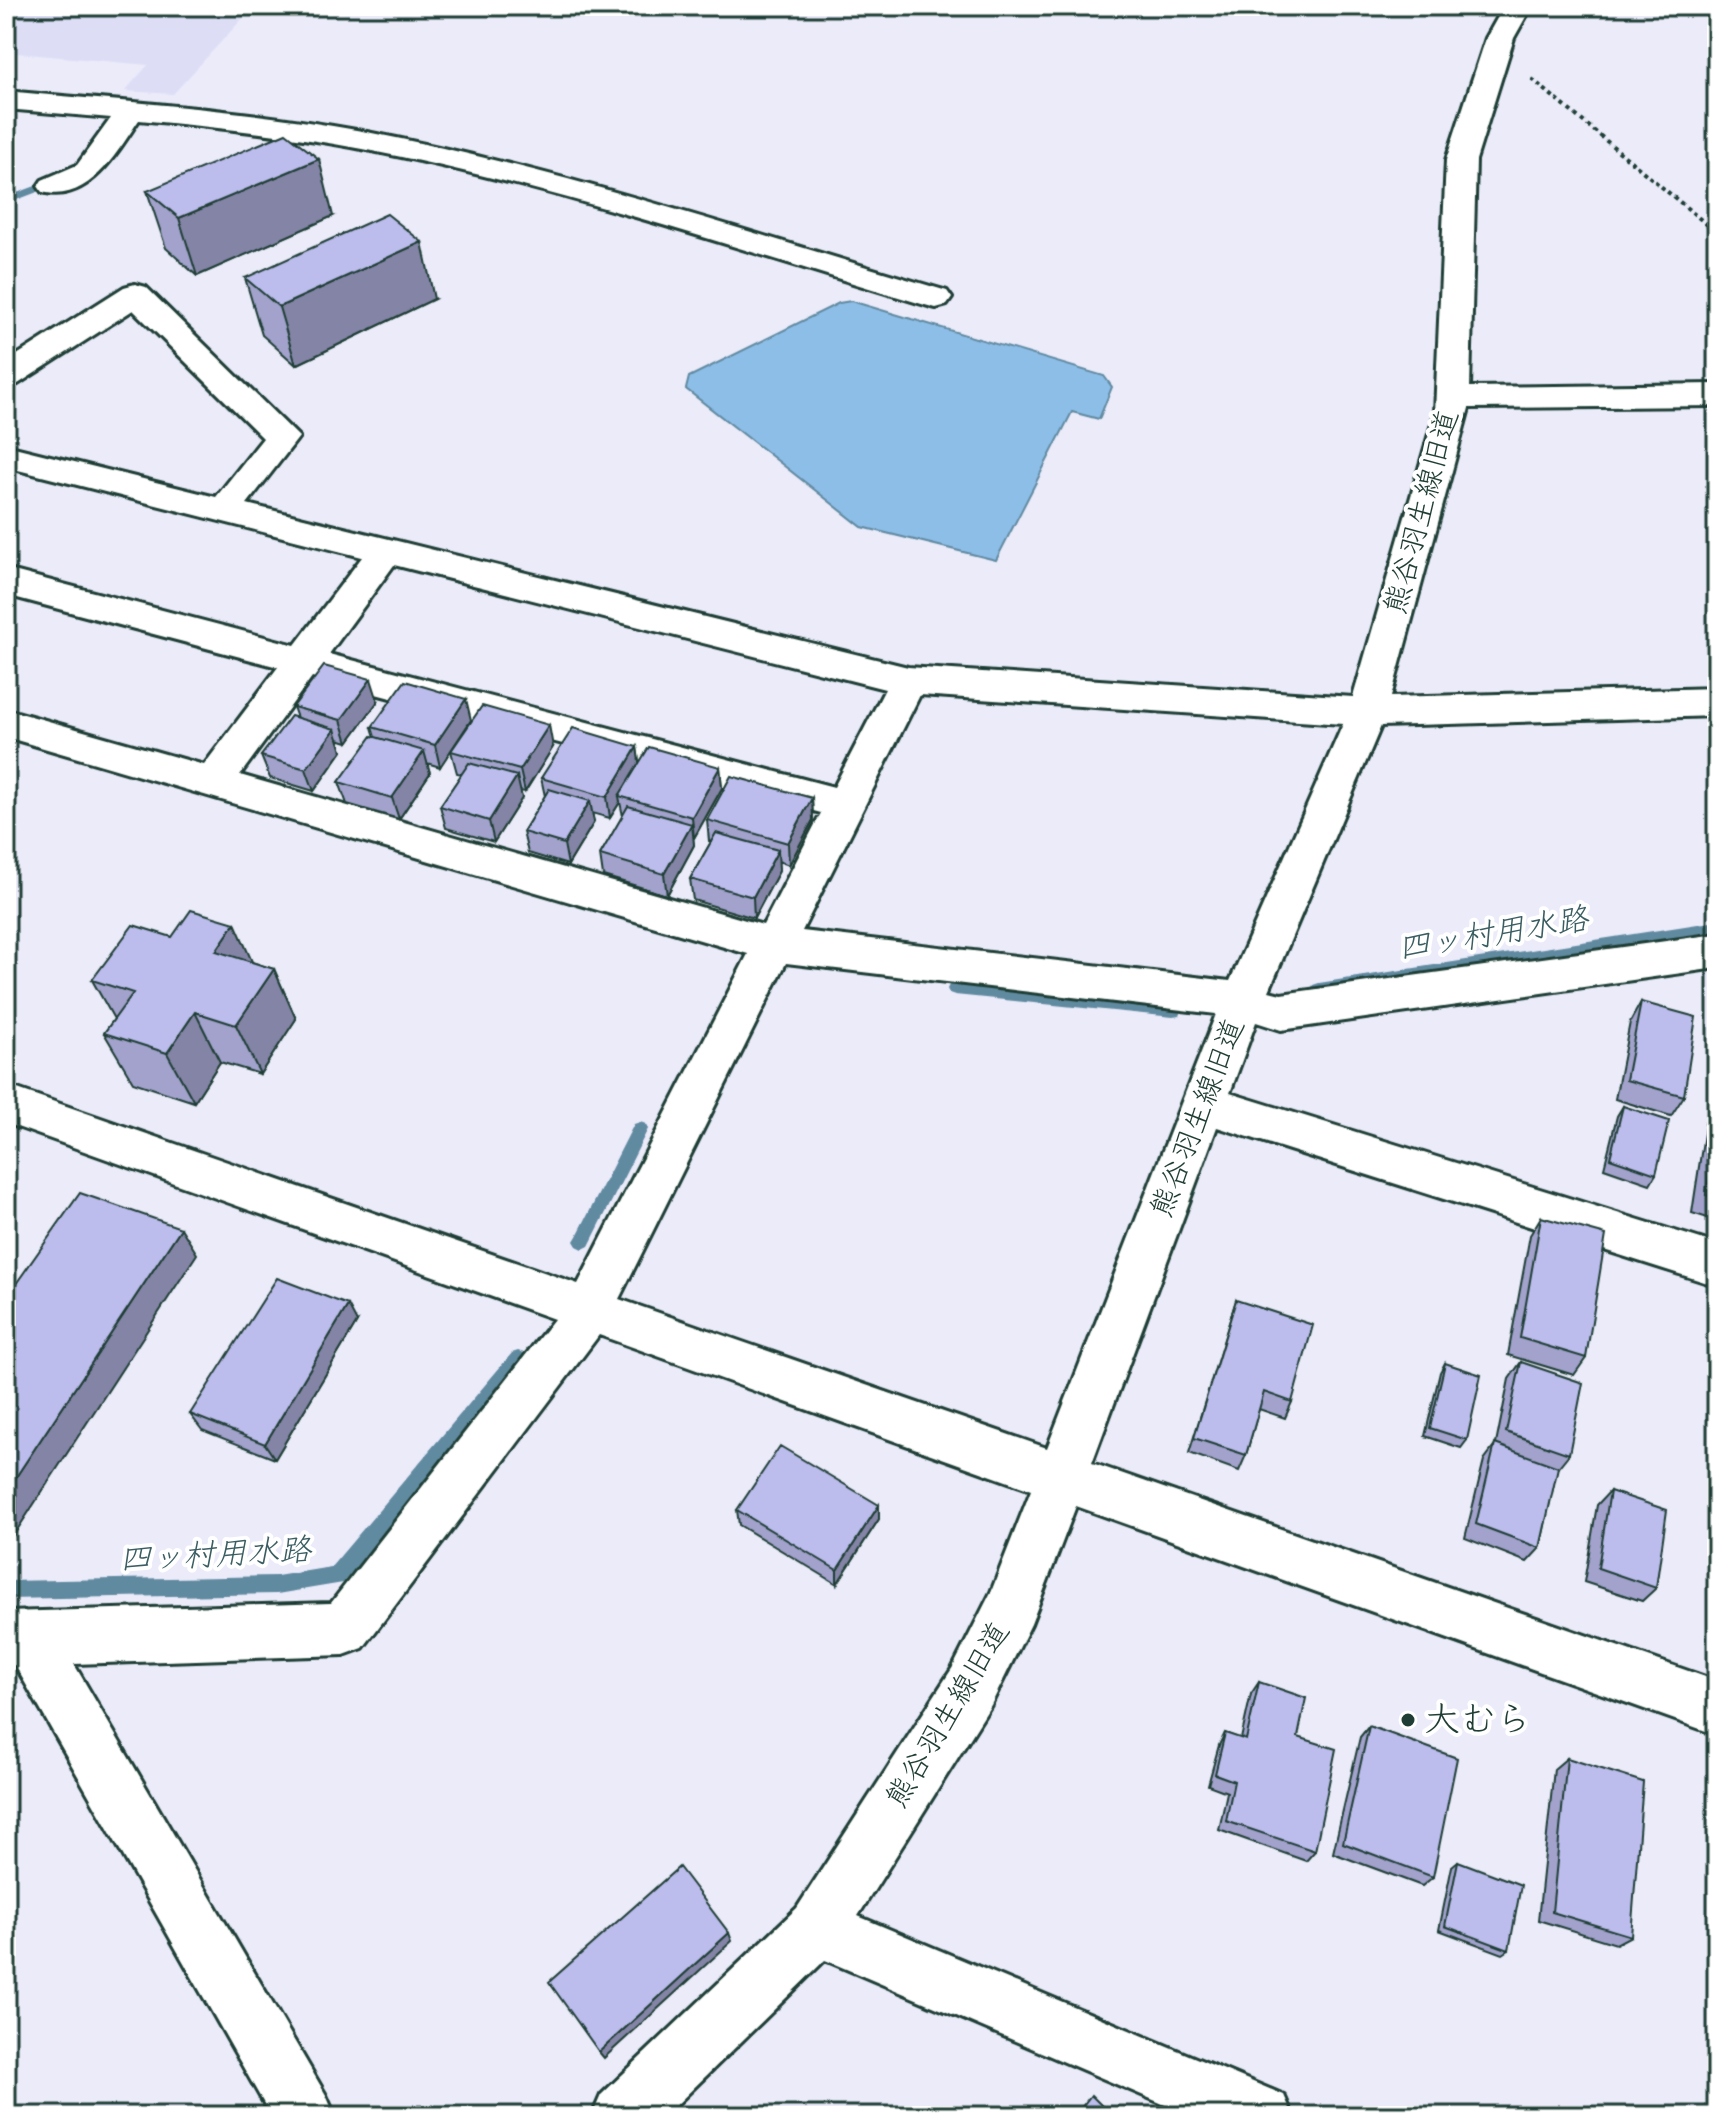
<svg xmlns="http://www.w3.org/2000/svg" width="1723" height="2122" font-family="'Architects Daughter','Klee One',sans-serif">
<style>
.built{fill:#ddddf6}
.water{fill:#8dbee8;stroke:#618aa0;stroke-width:2}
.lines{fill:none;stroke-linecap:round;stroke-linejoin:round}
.stream{fill:#618aa0;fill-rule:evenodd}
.minor-casing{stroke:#1f3d34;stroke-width:6}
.path{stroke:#1f3d34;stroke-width:4;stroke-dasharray:4 4;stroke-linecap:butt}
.minor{fill:#fff;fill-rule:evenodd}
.wall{fill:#a2a2cc;stroke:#1f3d34;stroke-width:2}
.shaded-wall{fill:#8484a6;stroke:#1f3d34;stroke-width:2}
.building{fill:#bcbced;stroke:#1f3d34;stroke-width:2}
.poi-dot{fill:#1f3d34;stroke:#fff;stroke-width:3}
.labels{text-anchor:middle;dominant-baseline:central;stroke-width:8;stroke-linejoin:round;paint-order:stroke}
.street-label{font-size:30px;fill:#1f3d34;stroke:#fff}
.water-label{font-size:32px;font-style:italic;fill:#3a5d61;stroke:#fff}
.near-poi-label{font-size:36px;fill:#1f3d34;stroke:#fff;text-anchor:start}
</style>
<rect width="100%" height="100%" fill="#ebebfa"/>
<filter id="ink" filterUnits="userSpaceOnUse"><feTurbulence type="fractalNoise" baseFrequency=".0125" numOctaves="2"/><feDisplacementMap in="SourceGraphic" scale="16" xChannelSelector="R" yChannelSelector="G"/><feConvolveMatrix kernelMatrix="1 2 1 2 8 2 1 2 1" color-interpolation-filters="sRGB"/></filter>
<g filter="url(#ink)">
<path class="built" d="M6,6H254L173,94L125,91L148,65L6,52Z"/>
<path class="water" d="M851,301L1104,376L1112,387L1099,419L1072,412L996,560L862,527L686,389L689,377L839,303Z"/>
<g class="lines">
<path class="stream" d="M57,178L62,181L61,183L6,204V197Z
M1717,921V933L1319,995L1313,993L1311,989L1313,985L1319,983Z
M955,983L1173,1005L1179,1006L1181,1011L1179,1016L1173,1017L955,995L949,993L947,989L949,985Z
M640,1122L646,1124L648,1129L589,1246L583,1249L577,1246L574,1241L577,1236L634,1124Z
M518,1351L524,1353L527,1359L524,1365L343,1583L277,1594L6,1599V1581L277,1576L331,1567L512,1353Z"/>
<g class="minor-casing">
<path id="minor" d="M1504,6H1532L1514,38L1476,160L1470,387L1717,384V406L1469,408L1391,697L1717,688V716L1381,726L1269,991L1281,994L1717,934V968L1281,1030L1256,1022L1230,1093L1717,1244V1286L1217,1127L1092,1463L1717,1681V1735L1076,1506L1031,1624L991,1705L858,1916L1284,2095L1293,2116H1191L825,1960L665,2116H592L601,2095L797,1908L953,1667L991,1592L1031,1490L599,1335L363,1648L344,1655L74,1664L326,2095L335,2116H271L15,1665L6,1666V1612L331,1603L554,1319L6,1123V1085L578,1284L748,954L6,737V709L204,765L278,667L6,595V569L295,645L362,557L6,467V445L216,497L263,438L133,310L18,384L6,387V362L124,287L135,284L146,287L299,437L247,504L908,667L1353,697L1435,413L1446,160L1486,38ZM394,565L885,689L834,787L329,654ZM312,677L821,813L763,925L240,775ZM920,695L1343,724L1230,981L802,931ZM786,963L1216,1014L1047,1448L619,1299Z
M6,91C125,102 245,109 362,131C560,169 754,234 947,291L952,298L947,305L936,308L925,305C739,249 553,186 362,149C289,135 214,127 139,120C117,152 89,204 42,192L38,186L42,180L77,165L111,118L6,109Z"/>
</g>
<path class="path" d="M1532,79L1717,233"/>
<use href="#minor" class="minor"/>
</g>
<path class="wall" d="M147,191L333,216L197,276L166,248Z
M245,278L434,299L296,365L262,335Z
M466,699L440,767L427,763L430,773L399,819L347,804L339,782L375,737L372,727Z
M378,701L348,742L338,739L342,751L314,791L270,778L261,756L297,718L293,707Z
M553,747L525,792L520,791L522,798L494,842L446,828L440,806L462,774L457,773L451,751Z
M637,747L639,763L720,767L722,788L694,838H693L694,845L667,895L603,876L600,855L623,816L620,802L610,818L592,813L594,822L568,865L528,853L523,832L545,796L541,778Z
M812,798L813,820L789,865L778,861L779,871L754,918L693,900L690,879L711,842L709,841L707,820Z
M252,962L274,969L296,1019L260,1074L220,1062L194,1102L133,1082L104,1033L114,1019L92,980Z
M1641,1002L1684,1096L1671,1116L1615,1099L1630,1022Z
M1717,1078V1221L1692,1213L1711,1087Z
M1623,1106L1656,1174L1650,1184L1604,1168L1617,1116Z
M1541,1217L1586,1358L1574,1375L1508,1355L1530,1235Z
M1236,1300L1292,1402L1285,1418L1259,1409L1246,1455L1239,1471L1189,1453Z
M357,1322L275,1459L202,1430L190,1414Z
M1521,1362L1569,1454L1557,1469L1540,1548L1527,1562L1465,1538L1484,1460L1496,1444L1509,1379Z
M1445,1363L1467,1440L1461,1448L1425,1436L1440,1372Z
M1610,1491L1656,1588L1642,1601L1584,1582L1597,1505Z
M879,1505V1519L837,1584L739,1525L737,1510Z
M1259,1682L1298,1737L1315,1851L1306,1861L1219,1830L1227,1792L1208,1785L1219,1745L1225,1733L1241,1739L1251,1694Z
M1369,1726L1433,1877L1422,1886L1333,1853L1360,1737Z
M1567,1758L1631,1936L1616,1944L1538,1920L1554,1769Z
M1458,1861L1509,1950L1503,1954L1439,1930L1452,1866Z"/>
<path class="shaded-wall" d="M319,159L333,216L197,276L179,218Z
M422,242L434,299L296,365L279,307Z
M371,679L378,701L348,742L341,720Z
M466,699L471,720L440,767L435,745Z
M549,725L553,747L525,792L520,770Z
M335,729L342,751L314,791L306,769Z
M637,747L640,768L619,796L620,802L610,818L607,797Z
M424,751L430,773L399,819L392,798Z
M720,767L722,788L694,838L692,817Z
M517,776L522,798L494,842L489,821Z
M812,798L813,820L789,865L788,843Z
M590,801L594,822L568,865L564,844Z
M692,824L694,845L667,895L664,874Z
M778,850L779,871L754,918L753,897Z
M235,923L258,975L216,951Z
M274,969L296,1019L260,1074L236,1025Z
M195,1012L220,1062L194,1102L167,1053Z
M181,1228L197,1254L6,1547V1492Z
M348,1305L357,1322L275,1459L265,1444Z
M879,1505V1519L837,1584V1570Z
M729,1933L732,1941L604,2058L599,2052Z"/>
<path class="building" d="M286,133L319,159L179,218L147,191Z
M387,214L422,242L279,307L245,278Z
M324,666L371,679L341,720L293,707Z
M405,681L466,699L435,745L372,727Z
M482,706L549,725L520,770L451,751Z
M291,716L335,729L306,769L261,756Z
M573,728L637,747L607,797L541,778Z
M372,736L424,751L392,798L339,782Z
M649,747L720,767L692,817L619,796Z
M469,763L517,776L489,821L440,806Z
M731,776L812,798L788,843L707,820Z
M549,789L590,801L564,844L523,832Z
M628,806L692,824L664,874L600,855Z
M716,833L778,850L753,897L690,879Z
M191,910L235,923L216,951L274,969L236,1025L195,1012L167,1053L104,1033L133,993L92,980L133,925L172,937Z
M1641,1002L1696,1017L1684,1096L1626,1080Z
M1623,1106L1669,1121L1656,1174L1610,1158Z
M1717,1117V1198L1706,1195Z
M80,1193L181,1228L6,1492V1298Z
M1541,1217L1606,1235L1586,1358L1520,1338Z
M277,1278L348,1305L265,1444L190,1414Z
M1236,1300L1313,1325L1292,1402L1264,1392L1246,1455L1194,1438Z
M1521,1362L1583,1383L1569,1454L1506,1432Z
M1445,1363L1481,1375L1467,1440L1430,1428Z
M1495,1444L1558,1467L1540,1548L1476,1524Z
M780,1446L879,1505L837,1570L737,1510Z
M1610,1491L1667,1510L1656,1588L1598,1568Z
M1259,1682L1306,1698L1298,1737L1336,1749L1315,1851L1226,1821L1234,1781L1215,1774L1225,1733L1246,1740Z
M1369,1726L1457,1758L1433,1877L1343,1843Z
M1567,1758L1643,1782L1631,1936L1552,1912Z
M1458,1861L1521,1885L1509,1950L1445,1926Z
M679,1867L729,1933L599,2052L549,1982Z
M1091,2095L1112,2116H1075Z"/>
</g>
<circle class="poi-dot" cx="1408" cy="1720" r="8"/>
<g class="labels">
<g class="street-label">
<text transform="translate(1422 512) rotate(-75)">熊谷羽生線旧道</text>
<text transform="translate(1198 1118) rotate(-69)">熊谷羽生線旧道</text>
<text transform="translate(948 1715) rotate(-59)">熊谷羽生線旧道</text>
</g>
<g class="water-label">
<text transform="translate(1493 934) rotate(-9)">四ッ村用水路</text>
<text transform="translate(215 1555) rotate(-3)">四ッ村用水路</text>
</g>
<g class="near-poi-label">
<text x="1424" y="1720">大むら</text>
</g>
</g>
<rect width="1723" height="2122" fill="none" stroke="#fff" stroke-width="32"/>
<rect x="16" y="16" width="1691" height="2090" fill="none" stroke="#1f3d34" stroke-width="3" filter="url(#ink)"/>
</svg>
